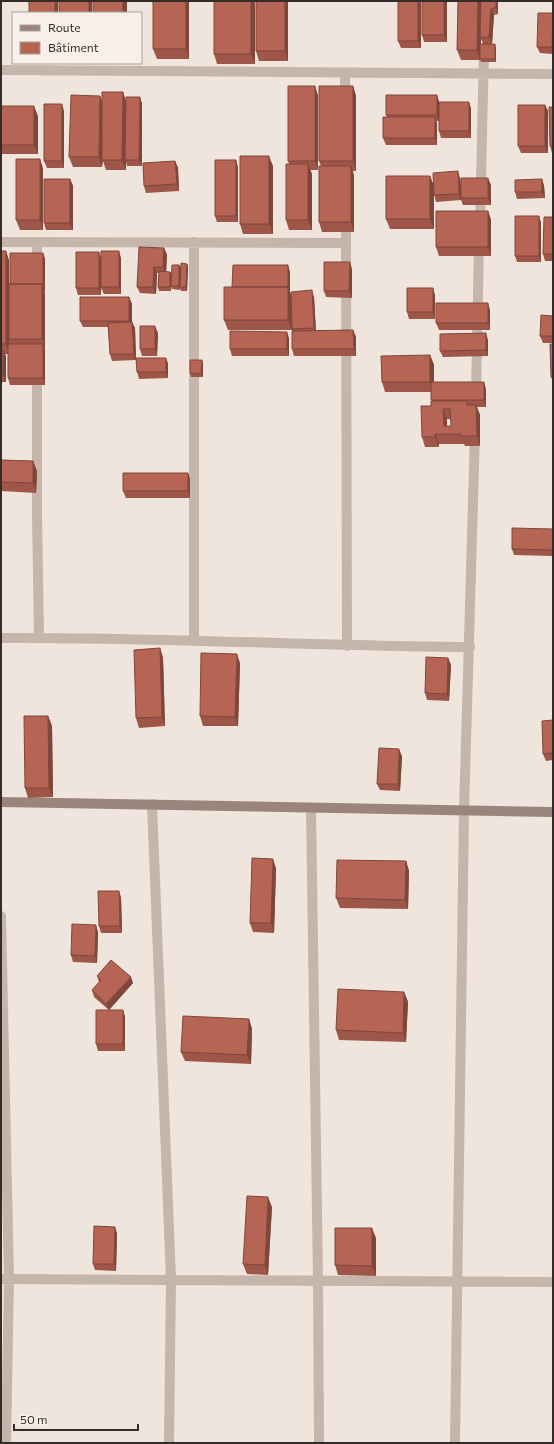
<svg xmlns="http://www.w3.org/2000/svg" width="554" height="1444" font-family="Commissioner,sans-serif">
<style>
.lines{fill:none;stroke-linecap:round;stroke-linejoin:round}
.street{stroke:#c5b5ab;stroke-width:10}
.secondary{stroke:#99857c;stroke-width:10}
.wall{fill:#9d5648;fill-rule:evenodd}
.shaded-wall{fill:#7f463b}
.building{fill:#b66454;stroke:#7f463b;fill-rule:evenodd}
</style>
<rect width="100%" height="100%" fill="#efe5dd"/>
<g class="lines">
<path class="street" d="M1,70L553,74
M345,73V99
M346,219L347,646
M480,223L484,49
M1,242L346,243
M37,242V266
M194,242V641
M37,372V514L39,638
M476,395L479,243
M1,638C157,637 313,646 470,647
M152,804L171,1280L169,1443
M311,808L318,1281L319,1443
M1,916L9,1279L6,1443
M1,1279L553,1282
M455,1443L464,811L475,433"/>
<path class="secondary" d="M1,802L553,812"/>
</g>
<path class="wall" d="M189,1V59H157L153,49Z
M255,1V64H217L214,54Z
M288,1V61H259L256,51Z
M447,1V42H424L422,35Z
M458,1H498V14L494,15L492,44H486L496,48V62H481L480,59V60H461L457,50ZM481,39L483,44H481Z
M421,3V48H401L398,41Z
M553,14V54L540,53L537,47Z
M315,86L318,96V170H310L312,174V230H289L286,220L289,164L288,161Z
M353,86L356,96V171H353L354,176V232H322L319,222L321,166L319,161Z
M123,92L126,101L140,97L142,104V166H127L126,162V170H106L103,161L102,167H73L69,157L100,96L102,102Z
M437,95L439,102L471,108V138H441L439,131V121H436L437,123V145H386L383,138L387,117L386,115Z
M545,105L548,111V153H521L518,146Z
M1,106L38,116V154H1Z
M553,107V153H552L550,146Z
M64,111V168H47L44,161Z
M175,161L178,168L179,191L146,193L144,186Z
M273,166V234H243L240,224Z
M238,167V222H217L215,216Z
M43,168V230H20L16,220Z
M430,176L433,184L460,178L461,184L491,185V205H463L461,200L436,202L434,194V229H390L386,219Z
M70,179L73,186V230H46L44,223Z
M542,179L544,186L545,198L517,199L515,192Z
M488,211L491,220V256H439L436,247Z
M539,216L541,223V262H517L515,256Z
M553,217V261H545L543,254Z
M164,248L167,255L166,272H170L172,275L181,268L180,290L172,289L171,286V291H159L158,287L159,273H157L156,294L140,293L137,287Z
M1,251L9,260V284L43,253L45,259V292H44L45,294V385H10L8,378V354H5L6,356V382H1Z
M99,252L101,258H121V294H104L101,288V295H78L76,288Z
M187,264L188,267L187,291H181L180,287Z
M352,269V298L326,297L324,291Z
M290,272V293L291,297H314L316,331L353,330L356,337V356H294L292,349V324V330H228L224,320L232,287Z
M435,295V319H409L407,312Z
M129,297L132,304V322L135,328L136,360L112,361L110,354L108,327H83L80,321Z
M490,310V330H439L436,323Z
M553,316V343H543L540,336Z
M158,333L157,356H142L140,349Z
M289,338V356H232L230,349Z
M488,340V356L443,357L440,351Z
M553,344V382L551,377Z
M430,355L434,365V382L486,389V407H477L480,415V446H465L464,444H439V447H425L422,437L432,401L431,392H385L382,382ZM447,419H451V426H447Z
M166,358L168,364V378L139,379L137,372Z
M202,360L203,364V377H191L190,373Z
M1,460L33,461L37,471L36,493L1,491Z
M188,473L190,479V498H126L123,491Z
M553,529V556L514,555L512,549Z
M160,648L163,658L165,726L139,728L136,718Z
M448,658L451,665L449,701L427,700L425,693Z
M240,663L238,726H203L200,716Z
M48,716L52,726L53,797L28,798L25,788Z
M553,720V760L546,761L543,754Z
M402,756L400,791L380,790L377,784Z
M406,861L409,871L408,909L340,908L336,898Z
M276,868L274,933L253,932L250,923Z
M121,897L122,933H101L99,926Z
M98,932L97,963L73,962L71,955Z
M97,976L133,983L109,1010H123L125,1017V1051H98L96,1044L109,1010L94,997L92,990L99,982Z
M404,992L408,1002L406,1042L339,1040L336,1030Z
M249,1019L252,1029L251,1064L185,1061L181,1052Z
M272,1207L268,1275L247,1274L243,1264Z
M115,1227L117,1234L116,1271L95,1270L93,1264Z
M376,1238V1276L338,1275L335,1265Z"/>
<path class="shaded-wall" d="M55,1H58V13H55Z
M89,1H92V13H89Z
M123,1H126L127,2V13H123Z
M186,1H189V59L186,49Z
M251,1H255V64L251,54Z
M285,1H288V61L285,51Z
M418,1H420L421,3V48L418,41Z
M444,1H447V42L444,35Z
M478,1H482L480,60L477,50Z
M496,1H498V14L496,7Z
M491,9L494,15L492,44L489,37Z
M553,13V51L552,47Z
M495,44L496,48V62L495,59Z
M315,86L318,96V170L315,161Z
M353,86L356,96V171L353,161Z
M123,92L126,102L125,160L126,162V170L122,160Z
M437,95L439,102V121L437,115Z
M100,96L104,106L102,167L99,157Z
M140,97L142,104V166L139,160Z
M469,102L471,108V138L469,131Z
M62,104L64,111V168L62,161Z
M545,105L548,111V153L545,146Z
M34,106L38,116V154L34,145Z
M435,117L437,123V145L435,138Z
M269,156L273,166V234L269,224Z
M40,159L43,168V230L40,220Z
M236,160L238,167V222L236,216Z
M175,161L178,168L179,191L177,184Z
M308,164L312,174V230L308,220Z
M351,166L354,176V232L351,222Z
M458,171L460,178L461,198V200L459,194Z
M430,176L434,186V229L430,219Z
M488,178L491,185V205L488,198Z
M70,179L73,186V230L70,223Z
M542,179L544,186L545,198L542,192Z
M488,211L491,220V256L488,247Z
M539,216L541,223V262L539,256Z
M164,248L167,255L166,274L163,267Z
M6,251L9,260V354L6,344Z
M119,251L121,258V294L119,287Z
M99,252L101,259V295L99,288Z
M43,253L45,259V292L43,285Z
M350,262L352,269V298L349,291Z
M187,264L188,267L187,291L186,287Z
M179,265L181,268L180,290L179,286Z
M288,265L290,272V293L288,287Z
M154,267L157,273L156,294L153,287Z
M170,272L172,275L171,291L170,287Z
M42,284L45,294V349L42,339Z
M288,287L292,297V330L288,320Z
M433,288L435,295V319L433,312Z
M312,290L314,297L316,335L314,328Z
M129,297L132,304V327L129,321Z
M488,303L490,310V330L488,323Z
M132,322L135,328L136,360L134,354Z
M155,326L158,333L157,356L155,349Z
M353,330L356,337V356L354,349Z
M287,332L289,338V356L287,349Z
M486,333L488,340V356L486,350Z
M43,344L45,351V385L43,378Z
M3,350L6,356V382L3,375Z
M430,355L434,365V392L430,382Z
M166,358L168,364V378L166,372Z
M202,360L203,364V377L201,374Z
M484,382L486,389V407L484,400Z
M476,405L480,415V446L477,436Z
M443,409L447,419V434L444,426Z
M435,434L439,444V447L435,437Z
M33,461L37,471L36,493L33,483Z
M188,473L190,479V498L188,491Z
M160,648L163,658L165,726L162,717Z
M237,654L240,663L238,726L235,717Z
M448,658L451,665L449,701L447,694Z
M48,716L52,726L53,797L49,788Z
M399,749L402,756L400,791L398,784Z
M273,859L276,868L274,933L271,923Z
M406,861L409,871L408,909L405,900Z
M119,891L121,897L122,933L120,926Z
M96,925L98,932L97,963L95,956Z
M131,977L133,983L109,1010L106,1004Z
M404,992L408,1002L406,1042L403,1033Z
M123,1010L125,1017V1051L123,1044Z
M249,1019L252,1029L251,1064L247,1055Z
M268,1197L272,1207L268,1275L265,1265Z
M115,1227L117,1234L116,1271L114,1264Z
M372,1228L376,1238V1276L372,1266Z"/>
<path class="building" d="M29,1H55V13H29Z
M59,1H89V13H59Z
M93,1H123V13H93Z
M153,1H186V49H153Z
M214,1H251V54H214Z
M256,1H285V51H256Z
M398,1H418V41H398Z
M422,1H444V35H422Z
M458,1H478L477,50H457Z
M481,1H496V7L491,9L489,37L480,38Z
M538,13H553L552,47H537Z
M480,44H495V59H480Z
M288,86H315V161H288Z
M319,86H353V161H319Z
M102,92H123L122,160H102Z
M71,95L100,96L99,157H69Z
M386,95H437V115H386Z
M126,97H140L139,160H125Z
M439,102H469V131H439Z
M44,104H62V161H44Z
M518,105H545V146H518Z
M1,106H34V145H1Z
M549,107H553V146H550Z
M383,117H435V138H383Z
M240,156H269V224H240Z
M16,159H40V220H16Z
M215,160H236V216H215Z
M175,161L177,184L144,186L143,163Z
M286,164H308V220H286Z
M319,166H351V222H319Z
M458,171L459,194L434,195L433,173Z
M386,176H430V219H386Z
M461,178H488V198H461Z
M44,179H70V223H44Z
M542,179V192H515V180Z
M436,211H488V247H436Z
M515,216H539V256H515Z
M544,217H553V254H543Z
M139,247L164,248L163,267H154L153,287H137Z
M1,251H6V344H1Z
M101,251H119V287H101Z
M76,252H99V288H76Z
M10,253H43V285H42V284H10Z
M324,262H350L349,291H324Z
M181,263L187,264L186,287H180Z
M172,265H179V286H171Z
M233,265H288V287H232Z
M159,271L170,272V287H158Z
M9,284H42V339H9Z
M224,287H288V320H224Z
M407,288H433V312H407Z
M312,290L314,328L292,329L291,292Z
M80,297H129V321H80Z
M436,303H488V323H436Z
M541,315L553,316V336H540Z
M132,322L134,354H110L108,323Z
M140,326H155V349H140Z
M353,330L354,349H292V331Z
M230,331L287,332V349H230Z
M486,333V350L440,351V334Z
M8,344H43V378H8Z
M550,344H553V377H551Z
M1,350H3V375H1Z
M430,355V382H382L381,356Z
M136,358H166V372H137Z
M190,360H202L201,374L190,373Z
M431,382H484V400H431Z
M431,401H467V405H476L477,436H461V434H435V437H422L421,406H431ZM443,409H450L451,426H444Z
M1,460L33,461V483L1,482Z
M123,473H188V491H123Z
M512,528L553,529V550L512,549Z
M160,648L162,717L136,718L134,650Z
M201,653L237,654L235,717L200,716Z
M426,657L448,658L447,694L425,693Z
M24,716H48L49,788H25Z
M553,720V753L543,754L542,721Z
M379,748L399,749L398,784H377Z
M252,858L273,859L271,923H250Z
M337,860L406,861L405,900L336,898Z
M98,891H119L120,926H99Z
M72,924L96,925L95,956L71,955Z
M111,960L131,977L106,1004L92,990L101,980L97,976Z
M338,989L404,992L403,1033L336,1030Z
M96,1010H123V1044H96Z
M183,1016L249,1019L247,1055L181,1052Z
M247,1196L268,1197L265,1265L243,1264Z
M94,1226L115,1227L114,1264H93Z
M335,1228H372V1266L335,1265Z"/>
<rect width="554" height="1444" fill="none" stroke="#342c29" stroke-width="4"/>
<rect x="12" y="12" width="130" height="52" fill="#f7f0e9" stroke="#a9a29c"/>
<rect x="20" y="25" width="20" height="6" fill="#99857c" stroke="#a9a29c"/>
<text x="48" y="32" font-size="12" fill="#342c29">Route</text>
<rect x="20" y="42" width="20" height="12" fill="#b66454" stroke="#a9a29c"/>
<text x="48" y="52" font-size="12" fill="#342c29">Bâtiment</text>
<path d="M14 1424v6h124v-6" fill="none" stroke="#342c29" stroke-width="2"/>
<text x="20" y="1424" font-size="12" fill="#342c29" stroke="#f7f0e9" stroke-width="3" paint-order="stroke">50 m</text>
</svg>
